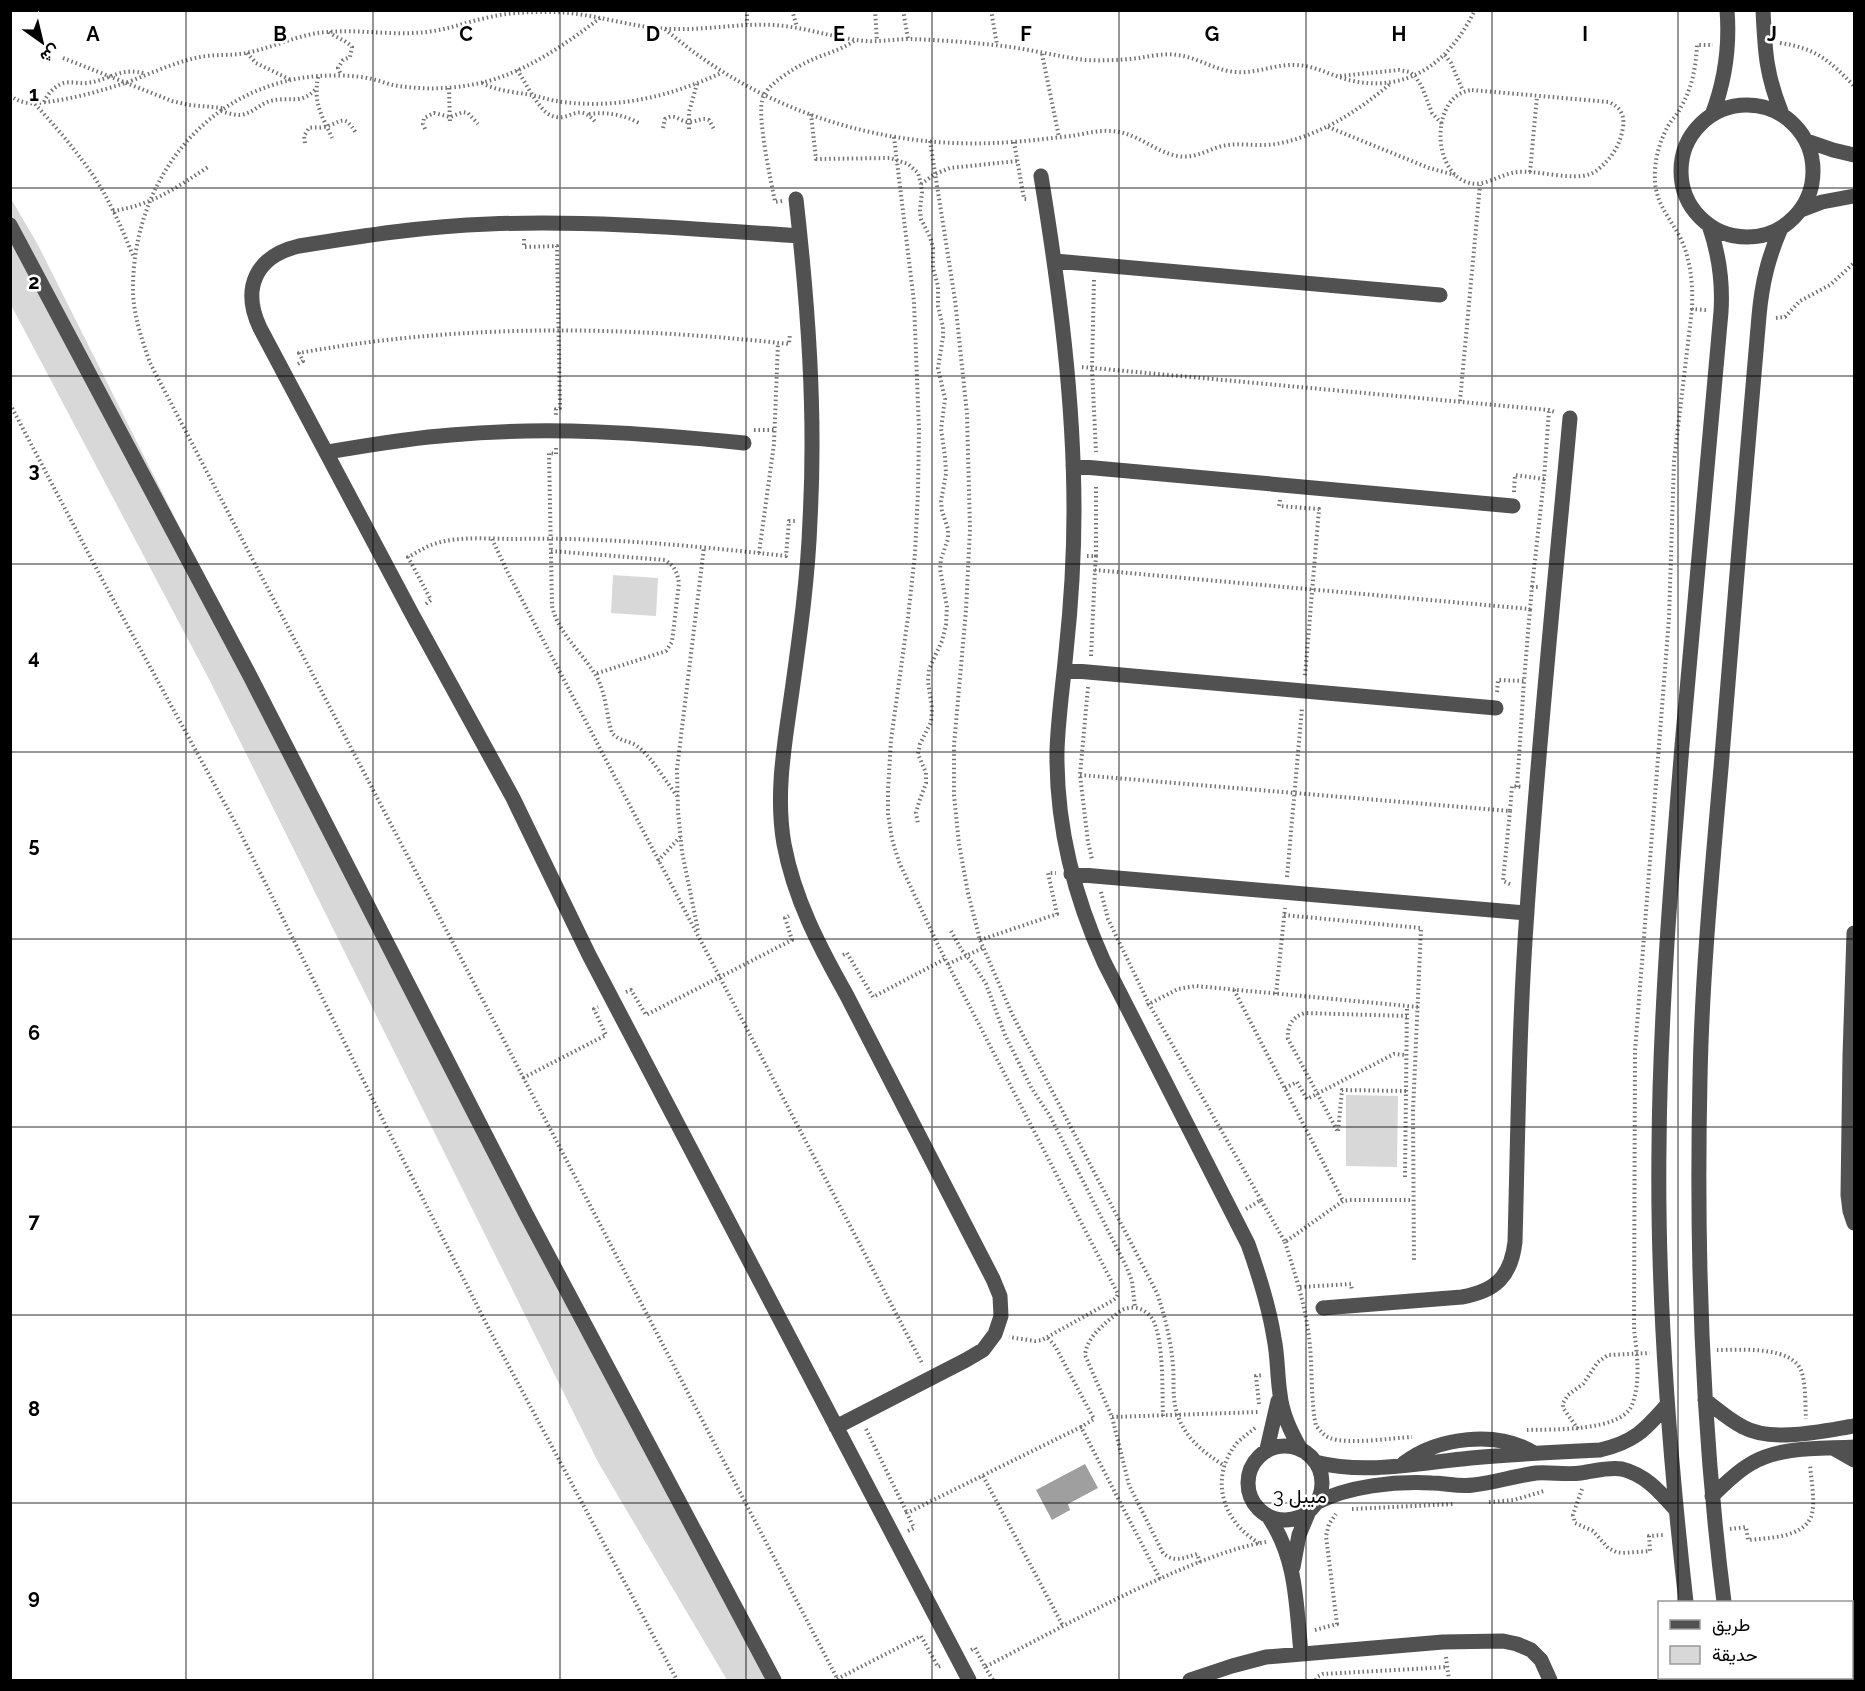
<svg xmlns="http://www.w3.org/2000/svg" width="1865" height="1691" font-family="Raleway,Vazirmatn,sans-serif">
<style>
.green{fill:#d8d8d8}
.water{fill:#9f9f9f}
.lines{fill:none;stroke-linecap:round;stroke-linejoin:round}
.path{stroke:#737373;stroke-width:4;stroke-dasharray:1.5 3;stroke-linecap:butt}
.minor{stroke:#515151;stroke-width:15}
.grid{fill:none;stroke:#000;stroke-width:1.5;stroke-opacity:0.55}
.labels{text-anchor:middle;dominant-baseline:central;stroke-width:5;stroke-linejoin:round;paint-order:stroke}
.neighbourhood-label{font-size:20px;fill:#000;stroke:#fff}
.grid-label{font-size:20px;text-anchor:middle;font-weight:bold;fill:#000;stroke:#fff;stroke-width:5;stroke-linejoin:round;paint-order:stroke}
</style>
<rect width="100%" height="100%" fill="#fff"/>
<path class="green" d="M10,197L38,245L636,1436L782,1680H727L598,1462L210,681L11,305Z
M613,575L658,578L656,616L611,613Z
M1346,1095L1398,1096L1397,1167L1346,1166Z"/>
<path class="water" d="M1085,1464L1098,1488L1068,1504L1070,1510L1052,1520L1036,1490Z"/>
<g class="lines">
<path class="path" d="M747,10V24
M792,10L797,27
M875,10L877,41
M903,10L908,39
M991,10L997,45
M600,18C566,44 523,74 480,83C453,89 426,90 399,86C390,85 381,81 372,79C355,75 335,75 318,76C205,85 131,183 133,293C134,317 142,340 150,363L838,1680
M665,29C756,108 874,148 994,143C1020,142 1045,139 1071,136C1084,134 1098,130 1111,131C1137,132 1154,152 1178,156C1194,159 1207,150 1222,146C1239,142 1258,147 1276,144C1319,136 1357,112 1390,84
M329,32C336,38 346,40 352,47L350,57L343,60L338,68L341,75
M1780,43C1816,48 1830,61 1854,86
M247,53L256,63L291,80
M1042,54L1059,137
M1445,55L1451,63L1463,91
M63,58L172,101L189,105L223,108
M517,70C525,81 538,109 550,115C570,125 577,99 596,123
M1340,76L1399,70L1410,72L1415,76L1422,87L1432,113L1442,124
M318,77C313,104 322,115 332,138
M482,83C497,91 515,92 531,95C542,97 552,101 563,102C619,109 671,96 721,73
M449,88L450,124
M1472,90L1609,102C1620,107 1625,115 1623,127C1621,141 1615,153 1605,163C1601,167 1596,172 1590,174C1572,181 1538,170 1517,172C1499,174 1482,190 1464,181C1431,166 1432,94 1472,90Z
M10,95C15,99 18,101 24,102C33,105 44,102 54,101C79,97 104,90 128,82C152,73 175,62 200,57C215,54 231,56 246,53C273,48 298,34 327,32C360,29 393,36 426,32C447,30 466,22 486,18C508,12 531,12 554,12C595,13 634,29 675,29C708,30 741,23 774,25C805,27 834,38 865,41C880,42 895,39 911,39C938,40 967,42 994,45C1025,48 1055,56 1085,60C1103,61 1121,60 1139,58C1151,56 1164,53 1177,55C1197,57 1214,70 1235,72C1256,74 1275,64 1295,65C1311,65 1324,72 1339,77C1356,83 1374,85 1392,82C1432,75 1457,46 1475,10
M44,102C48,93 55,86 64,83C72,81 80,84 87,83C110,80 122,66 146,74
M35,104C55,126 75,149 92,174C110,200 122,229 134,258
M221,111C227,113 234,115 240,115C251,114 260,104 270,101C289,96 300,105 315,90
M589,114C607,112 622,114 639,123
M811,114L816,159L890,158L908,164L918,173L921,184L922,192L920,210L921,219L930,237L933,248V268L938,286V306L943,327V337L938,368L945,399L941,429L945,456L946,474L941,501L942,511L948,529V539L941,559L940,569L947,607L946,625L942,641L929,669L928,682L932,708L931,722L920,744L918,754L926,773V783L919,802L916,813L918,824
M1328,127L1429,168L1455,175
M663,128L665,119C675,112 679,122 689,122C697,122 701,117 709,120L715,131
M425,129L423,124L424,118L434,113L450,117L463,112L468,113L478,124
M689,129V112L697,84
M894,137L914,302L919,429L918,492L915,554L908,617L891,740L888,790V814L892,839L899,862L938,945L1118,1294L1116,1298L1112,1301L1042,1340L1035,1341L1009,1337
M930,141L955,300L967,414L970,529L966,610L954,745V795L959,844L968,893L980,940L1012,1014L1157,1293C1165,1317 1171,1340 1173,1366C1174,1377 1173,1388 1174,1398C1177,1431 1199,1450 1225,1466
M1014,142L1024,199H1029
M305,143L304,136L309,128C314,127 319,128 324,127C342,123 343,112 356,133
M1530,172L1537,96
M921,184L935,174L950,168L1017,161
M782,201L775,202C771,180 756,115 763,97C768,84 793,69 805,63C822,54 841,51 855,40
M113,211C152,205 176,188 208,167
M524,239V247L557,246L560,408L556,409V416
M1094,280L1092,368L1096,452
M1706,310L1692,309C1693,284 1691,260 1680,237C1667,213 1653,201 1655,170C1656,154 1661,139 1668,126C1672,119 1678,114 1681,107C1692,88 1696,67 1697,45H1713
M1776,318L1785,317L1800,301L1830,285L1854,263
M298,364L303,361L299,353C463,323 624,326 789,344L790,334
M1082,367L1549,410L1555,412
M1460,401L1480,185
M10,404L103,581L236,824L386,1126L490,1331L677,1680
M754,430H775
M556,448V454L549,453L552,606C558,633 581,651 595,674C606,691 606,714 612,733C620,742 628,740 637,746C650,755 667,783 677,796
M1514,492L1515,475L1544,479L1549,410
M1280,500L1279,506L1319,509L1305,676
M492,539L508,573L923,1365
M551,551L665,560C674,566 677,571 679,583L672,642L666,651L595,674
M759,553L774,444L778,343
M1087,556H1096L1095,570L1530,609L1532,587H1538
M1096,556V484
M1532,587L1544,479
M426,604L431,600L408,557C418,552 426,546 437,543C461,536 490,539 515,539C605,537 696,546 786,556L789,521H795
M1091,656L1095,570
M1088,687L1080,775L1088,842L1092,859
M1497,692L1498,680L1524,681L1530,609
M1080,775L1510,811L1512,786L1522,787
M1517,787L1524,681
M1510,811L1503,881L1512,885
M658,861L680,837
M1287,877L1302,708
M1101,892L1108,919L1149,1004L1261,1200
M1284,915L1421,928L1413,1111L1414,1261
M698,930L682,852L678,811L677,769L704,547
M951,931L961,949L974,965L986,984L1005,1035L1032,1089L1050,1116L1127,1268L1132,1281L1135,1307
M980,940L1057,914L1048,873H1056
M843,955L847,953L873,997L945,959
M948,964L983,948
M1234,990L1343,1201
M626,992L631,990L646,1015L792,940L785,918L789,916
M1276,994L1285,908
M1147,1005L1178,989L1196,986L1418,1007
M523,1078L606,1035L594,1009L598,1007
M1285,1088L1297,1082L1307,1099L1394,1054L1406,1055
M1406,1091L1342,1090L1338,1132L1288,1039C1287,1026 1292,1017 1305,1013L1407,1016
M1405,1177L1407,1006
M1246,1209L1261,1200L1285,1242L1343,1201L1350,1200H1413
M1285,1242C1295,1274 1305,1304 1309,1337C1313,1367 1310,1397 1316,1426C1321,1431 1324,1436 1330,1438C1349,1445 1391,1438 1412,1437
M1300,1287L1351,1284L1352,1290
M1048,1338L1055,1346L1094,1419L1081,1427
M1717,1350C1740,1350 1794,1345 1802,1373C1806,1387 1805,1404 1806,1419
M1259,1404L1256,1376L1263,1375
M1163,1416C1162,1391 1164,1342 1153,1320C1147,1310 1136,1305 1125,1309C1120,1310 1115,1316 1110,1319C1098,1330 1087,1339 1085,1355L1112,1417L1129,1485L1163,1553C1174,1563 1184,1558 1197,1554L1200,1562
M1112,1417L1259,1412
M1255,1428C1249,1433 1243,1437 1237,1443C1208,1478 1223,1522 1259,1543
M866,1429L907,1513
M1578,1429L1563,1408V1403L1568,1395L1583,1384L1598,1362L1608,1355L1650,1353
M1527,1430C1552,1429 1621,1432 1632,1405C1641,1382 1637,1353 1634,1330L1635,1051L1669,618L1674,461L1692,309
M983,1476L1063,1626
M1582,1489L1573,1515L1575,1523L1593,1531L1608,1548L1616,1552L1623,1553L1650,1551L1649,1536L1663,1535
M1489,1502L1514,1500L1544,1491
M1352,1509L1455,1504
M1730,1529L1746,1527L1748,1540C1767,1538 1802,1538 1811,1517C1816,1504 1811,1479 1810,1465
M908,1531L914,1528L907,1513L1081,1427L1160,1579
M1315,1630L1337,1624L1326,1536L1329,1524L1336,1514
M971,1650L975,1648L985,1667C1048,1634 1110,1600 1175,1572C1204,1560 1235,1547 1266,1542
M1446,1657L1449,1680
M985,1667L993,1680
M837,1679L921,1636L938,1667L943,1665
M1316,1680L1317,1677L1323,1674L1447,1667"/>
<path class="minor" d="M1763,10C1765,52 1766,75 1782,114
M1681 171a66 66 0 1 1 132 0a66 66 0 1 1-132 0Z
M1712,115C1725,81 1730,47 1727,10
M1807,141L1833,150L1854,155
M1041,176C1059,287 1074,398 1074,511C1074,558 1071,605 1066,652C1063,685 1058,718 1057,751C1056,825 1074,896 1104,962L1248,1244C1259,1275 1269,1306 1274,1338C1278,1357 1277,1375 1280,1394C1282,1414 1291,1432 1301,1450
M796,199C808,306 816,412 810,520C808,577 800,634 792,691C785,742 775,793 784,844C794,898 819,946 846,994L993,1279L1000,1296L1001,1316L995,1334L983,1350L966,1360L836,1427
M1801,210L1822,202L1854,196
M10,225L250,676L526,1214L774,1680
M800,236C697,229 593,220 489,224C425,226 362,236 299,246C256,256 241,288 260,328L412,614L513,798L589,955L969,1680
M1055,261L1440,295
M328,452C369,445 409,438 451,435C549,426 646,433 744,443
M1073,466L1513,506
M1065,670L1496,708
M1071,874L1527,913
M1854,933L1850,1056L1848,1195L1850,1211L1854,1223
M1323,1308L1462,1297C1496,1291 1511,1276 1515,1242C1518,1131 1519,1021 1527,911C1538,746 1555,582 1570,418
M1705,1400C1717,1409 1729,1420 1743,1427C1772,1443 1823,1431 1854,1426
M1248 1483a37 37 0 1 1 74 0a37 37 0 1 1-74 0Z
M1833,1448L1854,1460
M1267,1449L1278,1401
M1315,1462C1366,1475 1419,1463 1471,1458C1514,1454 1557,1452 1600,1450C1634,1442 1644,1431 1667,1405
M1404,1463C1438,1437 1497,1430 1534,1453
M1712,1496C1724,1485 1737,1471 1752,1463C1781,1446 1822,1449 1854,1447
M1316,1503C1348,1486 1395,1481 1432,1483C1445,1483 1459,1487 1473,1485C1494,1483 1514,1476 1536,1473C1551,1472 1566,1475 1581,1473C1595,1471 1608,1467 1622,1469C1646,1475 1660,1492 1676,1510
M1268,1516C1297,1558 1296,1604 1301,1653
M1293,1567L1299,1535L1309,1511
M1686,1602C1669,1452 1657,1300 1659,1148C1660,1014 1671,880 1682,746C1695,601 1708,456 1721,312C1723,281 1719,254 1709,225
M1724,1602C1702,1429 1696,1253 1700,1079C1702,975 1712,871 1721,768C1733,617 1746,467 1759,316C1762,283 1768,258 1781,228
M1696,1678V1680
M1735,1678V1680
M1190,1680L1232,1666L1266,1657L1443,1642L1503,1641L1517,1644L1531,1650L1541,1660L1550,1680"/>
</g>
<path class="grid" d="M186,10V1680M373,10V1680M560,10V1680M746,10V1680M932,10V1680M1119,10V1680M1306,10V1680M1492,10V1680M1678,10V1602M10,188H1854M10,376H1854M10,564H1854M10,752H1854M10,939H1854M10,1127H1854M10,1315H1854M10,1503H1854M1678,1678V1680"/>
<g class="labels">
<g class="neighbourhood-label">
<text x="1300" y="1496">ميبل 3</text>
</g>
</g>
<g class="grid-label">
<text x="93" y="41">A</text>
<text x="280" y="41">B</text>
<text x="466" y="41">C</text>
<text x="653" y="41">D</text>
<text x="839" y="41">E</text>
<text x="1026" y="41">F</text>
<text x="1212" y="41">G</text>
<text x="1399" y="41">H</text>
<text x="1585" y="41">I</text>
<text x="1772" y="41">J</text>
<text x="34" y="101">1</text>
<text x="34" y="289">2</text>
<text x="34" y="477">3</text>
<text x="34" y="664">4</text>
<text x="34" y="852">5</text>
<text x="34" y="1040">6</text>
<text x="34" y="1228">7</text>
<text x="34" y="1416">8</text>
<text x="34" y="1604">9</text>
</g>
<rect width="1865" height="1691" fill="none" stroke="#000000" stroke-width="24"/>
<rect x="1658" y="1601" width="195" height="78" fill="#ffffff" stroke="#999999" stroke-width="1.5"/>
<rect x="1670" y="1620" width="30" height="9" fill="#515151" stroke="#999999" stroke-width="1.5"/>
<text x="1712" y="1631" font-size="18" fill="#000000">طريق</text>
<rect x="1670" y="1646" width="30" height="18" fill="#d8d8d8" stroke="#999999" stroke-width="1.5"/>
<text x="1712" y="1661" font-size="18" fill="#000000">حديقة</text>
<g transform="translate(42 42) rotate(146)" stroke="#ffffff" stroke-width="4.5" paint-order="stroke">
<path d="M0-4.5L10 22L0 15L-10 22Z" fill="#000000"/>
<text y="-9" font-size="16" font-weight="bold" text-anchor="middle" fill="#000000">ش</text>
</g>
</svg>
